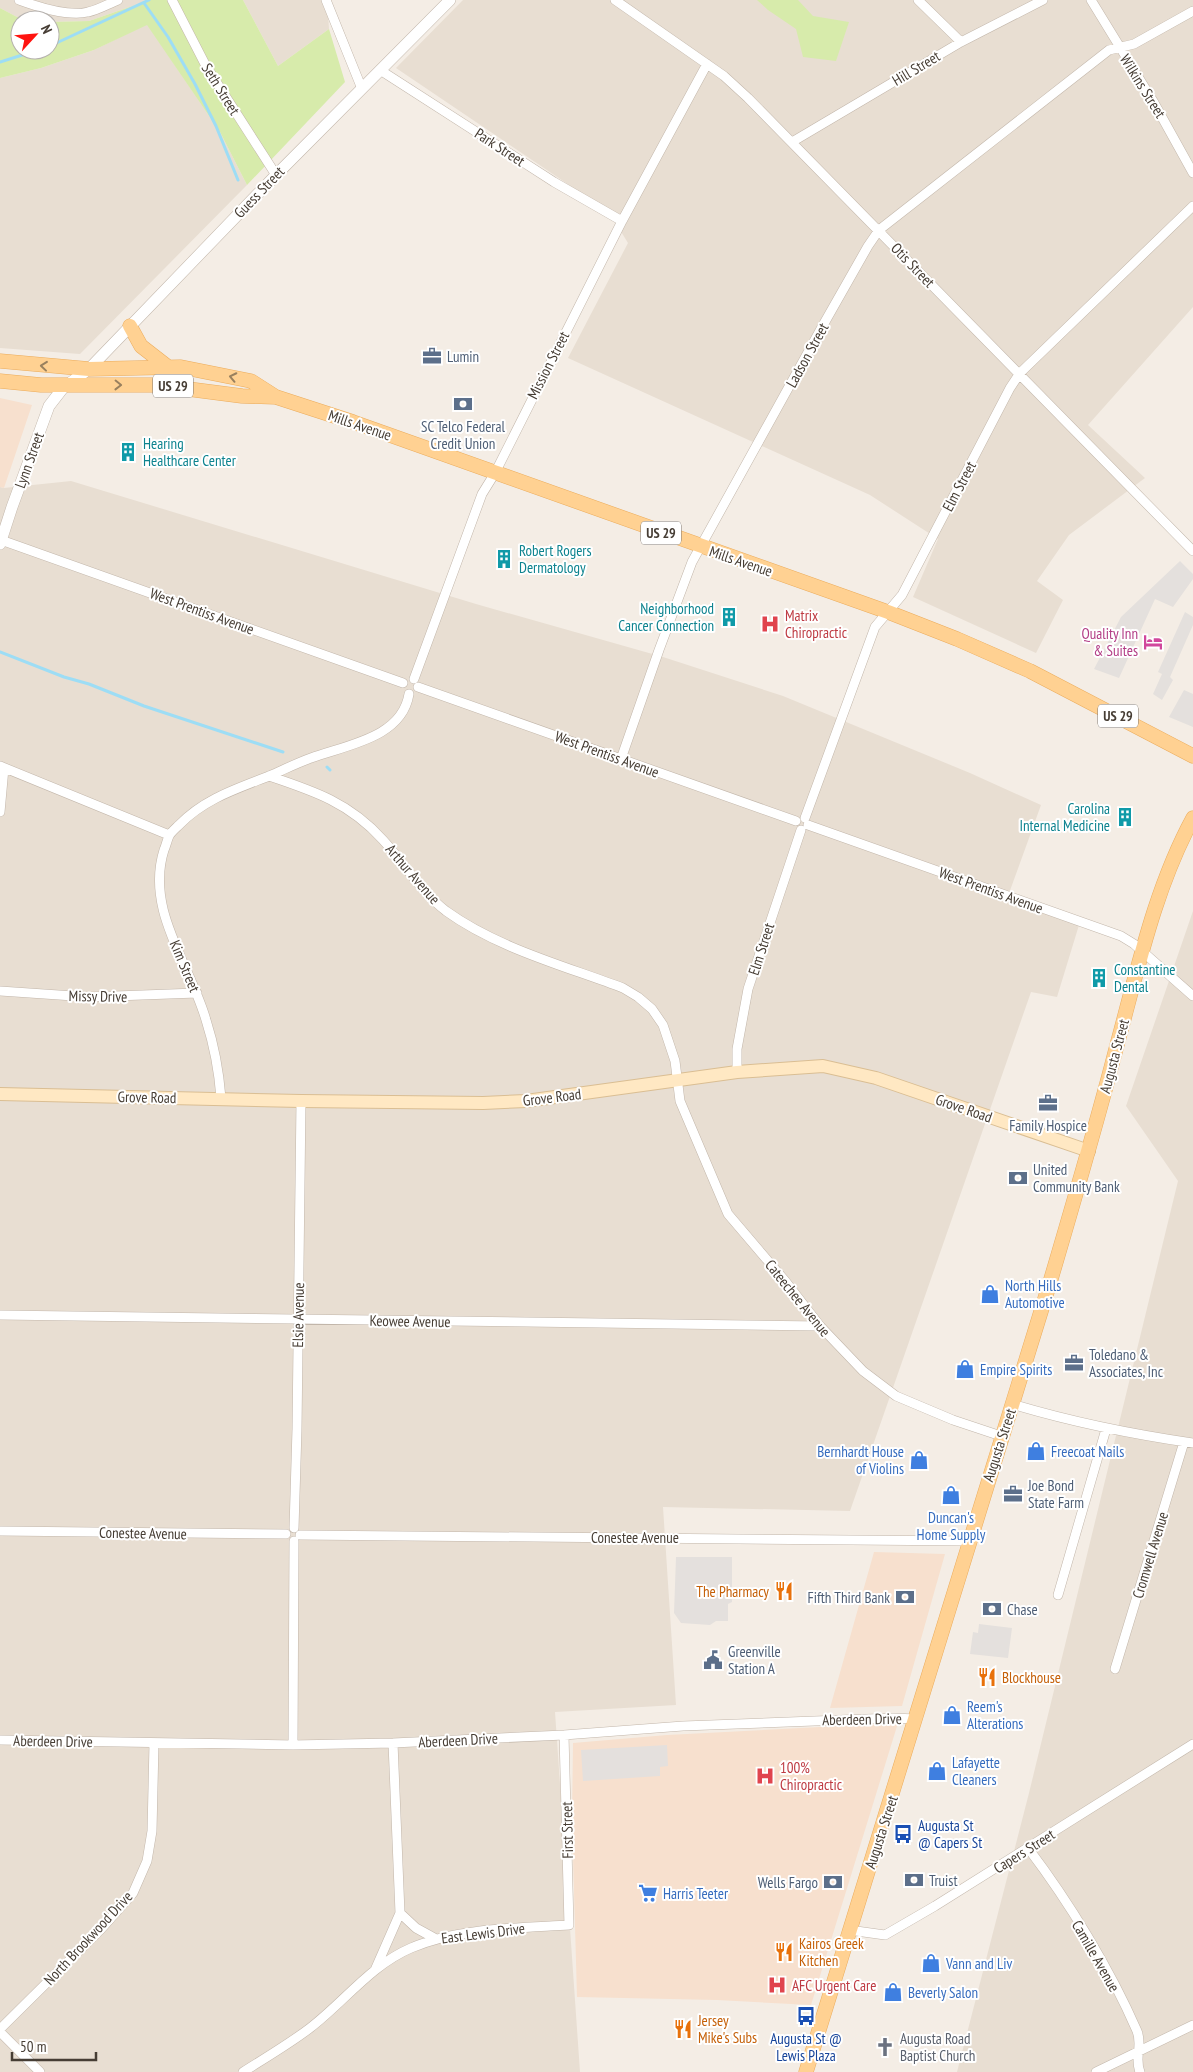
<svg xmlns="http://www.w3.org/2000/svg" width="1193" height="2072" font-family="'PT Sans Narrow',sans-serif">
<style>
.residential{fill:#e8ded2}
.commercial{fill:#f7e0ce}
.green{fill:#d7ebab}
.parking{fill:#e4e0dd}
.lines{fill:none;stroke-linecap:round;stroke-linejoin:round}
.stream{stroke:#9dddf5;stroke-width:3}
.minor-casing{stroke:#c2b6aa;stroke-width:10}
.tertiary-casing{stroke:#c2b6aa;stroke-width:12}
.secondary-casing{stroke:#dabe93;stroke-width:14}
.primary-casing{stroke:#ebac5c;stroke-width:15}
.minor{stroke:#fff;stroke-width:9}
.tertiary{stroke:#fff;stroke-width:11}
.secondary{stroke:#ffe8c3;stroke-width:12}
.primary{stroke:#ffd192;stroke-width:14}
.oneway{stroke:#99805e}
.labels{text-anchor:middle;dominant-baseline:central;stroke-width:4;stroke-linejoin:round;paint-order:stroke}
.shield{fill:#fff;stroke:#7e7771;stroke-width:1}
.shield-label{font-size:14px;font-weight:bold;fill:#463d34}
.street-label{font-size:15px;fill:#463d34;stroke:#fff}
.service-label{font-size:15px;fill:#4e5e75;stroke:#fff;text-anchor:start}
.culture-label{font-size:15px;fill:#0d838f;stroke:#fff;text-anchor:start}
.health-label{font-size:15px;fill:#be3a42;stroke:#fff;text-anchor:start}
.hotel-label{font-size:15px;fill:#b23c85;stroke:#fff;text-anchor:end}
.shop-label{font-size:15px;fill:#366cbe;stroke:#fff;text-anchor:start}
.food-label{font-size:15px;fill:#c56008;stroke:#fff;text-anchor:start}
.transit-label{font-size:15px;fill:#164399;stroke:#fff;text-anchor:start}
.worship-label{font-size:15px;fill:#5b616d;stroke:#fff;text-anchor:start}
</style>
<rect width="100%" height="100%" fill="#f4ede5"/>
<path class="residential" d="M0,0H150L89,21L50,22V20L17,17L0,8Z
M243,0H327L329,29L278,66Z
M463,0H1193V307L1088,425L1145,478L1069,535L1037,581L1063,600L1036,653L913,597L938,539L870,495L568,358L628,243L609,212L396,68Z
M147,24L220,132L247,185L80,354L0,348V78L41,68L94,50Z
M71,481L476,604L663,657L783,696L970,773L1041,805L1008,896L1079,925L1057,997L1031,992L850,1511L663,1507L676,1705L555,1712L580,2072H0V487L4,488Z
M1193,911V2072H957L1029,1793L1178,1181L1126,1106Z"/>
<path class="commercial" d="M0,398L32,405L4,488L0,487Z
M874,1552L945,1554L902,1706L830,1708Z
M898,1723L811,2005L717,2000L577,1997L572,1819L573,1743L667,1735Z"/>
<path class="green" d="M150,0H243L278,66L329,29L345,82L247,185L220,132L147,25L94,50L41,68L0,78V8L17,17L35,20H20V50H50V22L89,21Z
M757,0H798L813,16L849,22L836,61L803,57L796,29L768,10Z"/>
<path class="parking" d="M1180,561L1193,574V579L1173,607L1155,599L1119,678L1094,669L1121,617Z
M1185,612L1193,617V625L1170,677L1173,680L1162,700L1153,694L1162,674L1158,672Z
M1184,690L1193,694V727L1169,717Z
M676,1557H732V1602L728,1604V1621H716L710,1625L681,1623L674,1613Z
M979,1624L1012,1628L1008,1658L970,1654L973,1632L978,1633Z
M667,1745L668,1766L660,1767V1776L583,1781L581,1750Z"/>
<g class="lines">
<path class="stream" d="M144,3L168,37L195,84L216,126L238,180
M50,46L149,0
M0,62L38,50
M0,652L64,677L89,684L144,706L283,752
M327,767L330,770"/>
<g class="minor-casing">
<path id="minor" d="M19,0C38,7 68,17 88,12C98,10 108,4 118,0
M172,0L206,66L276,175
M326,0L362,89
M615,0L724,76L748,98L1193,551
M918,0L961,42
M1091,0L1153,101L1193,173
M380,70L554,182L622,221
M792,142L961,42L1043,0
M1,540L403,683
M414,679L482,494L495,473L622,221L707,64
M418,687L796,821
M621,759L659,650L692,562L822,327L868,246L879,230L1109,50L1134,44L1193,11
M0,766L169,835
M269,776C283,770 297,763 311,758C346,745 402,738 409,694
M0,812L4,768
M805,818L875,627L902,595L1010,388L1020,373L1193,206
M808,825L1121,936L1134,944L1193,996
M0,991L88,997L197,993
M737,1072V1049L748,989L801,830
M221,1098C219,1072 214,1045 206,1020C190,964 145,910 164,850C166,846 167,840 169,836C171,832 176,828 179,825C204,799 236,789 269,776C314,791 350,803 383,840C404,863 421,892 446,911C497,948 565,966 623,988L638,997L652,1009L663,1025L675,1061L680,1101L728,1214L786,1282L820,1326L863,1371L896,1396L953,1420L1001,1436
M0,1315L820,1326
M1012,1404C1072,1422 1131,1434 1193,1443
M294,1528L297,1429L301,1101
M0,1531L286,1534
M300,1535L969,1541
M1058,1595L1106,1429
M1115,1669L1184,1442
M0,1740L293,1745L393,1743L564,1735L683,1726L893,1718L916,1719
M393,1743L400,1913L416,1928L436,1939
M293,1745L294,1541
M1028,1848C1069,1902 1110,1969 1137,2031C1143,2045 1134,2058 1140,2072
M849,1930L885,1935L935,1906L1193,1744
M375,1970L400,1913
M0,2029L102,1928L133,1893L147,1861L152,1831L154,1744
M0,2032L40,2072
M243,2072C265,2058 289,2044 310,2028C344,2002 371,1965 411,1948C458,1928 519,1928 569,1925L564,1735
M1096,2072L1193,2025"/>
</g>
<g class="tertiary-casing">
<path id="tertiary" d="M0,544L12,507L49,406L63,388L89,369L276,175L450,0"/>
</g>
<g class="secondary-casing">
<path id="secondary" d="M0,1094L301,1101L483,1103L526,1101L737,1072L823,1066L876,1078L1089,1151"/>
</g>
<g class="primary-casing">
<path id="primary" d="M130,326L141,346L168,367
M0,361L89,369L181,367L251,381L276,397L353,422L888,612L957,639L1030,671L1193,756
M0,381L41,385H157L242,396L275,397
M806,2072L1051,1279C1074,1201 1097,1123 1117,1045C1138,968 1155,888 1193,818"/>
</g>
<use href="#minor" class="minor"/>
<use href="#tertiary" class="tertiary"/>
<use href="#secondary" class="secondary"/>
<use href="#primary" class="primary"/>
</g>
<defs><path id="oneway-chevron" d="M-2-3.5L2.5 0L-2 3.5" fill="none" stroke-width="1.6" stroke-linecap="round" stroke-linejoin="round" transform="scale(1.25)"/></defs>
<g class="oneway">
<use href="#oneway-chevron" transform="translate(44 366) rotate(-174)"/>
<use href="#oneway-chevron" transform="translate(233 377) rotate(-168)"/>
<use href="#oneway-chevron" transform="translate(118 385) rotate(1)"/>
</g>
<defs>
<g id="office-bare" transform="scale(1.5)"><path d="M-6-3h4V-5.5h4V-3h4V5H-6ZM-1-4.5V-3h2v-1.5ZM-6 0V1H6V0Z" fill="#5c6f8a" stroke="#fff" stroke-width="2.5" paint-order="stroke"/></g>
<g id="bank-bare" transform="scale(1.5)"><path d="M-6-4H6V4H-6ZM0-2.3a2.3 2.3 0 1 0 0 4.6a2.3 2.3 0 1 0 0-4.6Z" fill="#5c6f8a" stroke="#fff" stroke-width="2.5" paint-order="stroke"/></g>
<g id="building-bare" transform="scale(1.5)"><path d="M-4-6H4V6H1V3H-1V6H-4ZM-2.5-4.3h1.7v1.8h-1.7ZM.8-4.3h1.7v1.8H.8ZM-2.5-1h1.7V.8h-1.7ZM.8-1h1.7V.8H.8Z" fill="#0f9aa8" stroke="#fff" stroke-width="2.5" paint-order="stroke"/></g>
<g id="hospital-bare" transform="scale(1.5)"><path d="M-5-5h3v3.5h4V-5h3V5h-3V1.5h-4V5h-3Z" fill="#e0444e" stroke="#fff" stroke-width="2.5" paint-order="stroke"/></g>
<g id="hotel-bare" transform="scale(1.5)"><path d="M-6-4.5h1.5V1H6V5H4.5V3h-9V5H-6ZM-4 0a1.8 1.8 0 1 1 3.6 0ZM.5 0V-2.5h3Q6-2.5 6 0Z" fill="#d1479c" stroke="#fff" stroke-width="2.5" paint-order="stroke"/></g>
<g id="shop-bare" transform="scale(1.5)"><path d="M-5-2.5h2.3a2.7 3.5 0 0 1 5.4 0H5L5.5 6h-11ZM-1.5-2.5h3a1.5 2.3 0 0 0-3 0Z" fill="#3f7fe0" stroke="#fff" stroke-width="2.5" paint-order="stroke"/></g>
<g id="restaurant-bare" transform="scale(1.5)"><path d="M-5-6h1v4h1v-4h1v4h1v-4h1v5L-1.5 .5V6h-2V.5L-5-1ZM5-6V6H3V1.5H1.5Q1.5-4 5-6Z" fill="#e8710a" stroke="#fff" stroke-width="2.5" paint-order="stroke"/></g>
<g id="civic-bare" transform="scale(1.5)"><path d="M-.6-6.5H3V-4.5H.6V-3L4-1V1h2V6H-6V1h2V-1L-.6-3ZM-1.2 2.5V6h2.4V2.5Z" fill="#5c6f8a" stroke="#fff" stroke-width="2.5" paint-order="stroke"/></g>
<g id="bus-bare" transform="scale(1.5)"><path d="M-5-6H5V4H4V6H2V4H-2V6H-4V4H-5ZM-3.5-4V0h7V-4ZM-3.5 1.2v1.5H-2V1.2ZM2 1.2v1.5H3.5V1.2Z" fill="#1a4fb4" stroke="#fff" stroke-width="2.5" paint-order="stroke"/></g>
<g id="supermarket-bare" transform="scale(1.5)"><path d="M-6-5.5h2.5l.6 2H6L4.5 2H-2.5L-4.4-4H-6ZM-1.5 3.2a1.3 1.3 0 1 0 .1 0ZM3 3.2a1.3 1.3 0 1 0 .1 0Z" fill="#3f7fe0" stroke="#fff" stroke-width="2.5" paint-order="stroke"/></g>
<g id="church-bare" transform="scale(1.5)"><path d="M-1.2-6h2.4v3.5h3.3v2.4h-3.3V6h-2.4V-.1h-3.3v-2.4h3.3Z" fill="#6b7280" stroke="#fff" stroke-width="2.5" paint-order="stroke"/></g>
</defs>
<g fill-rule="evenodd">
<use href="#office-bare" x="432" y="356"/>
<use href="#bank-bare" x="463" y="404"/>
<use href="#building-bare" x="128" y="452"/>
<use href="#building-bare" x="504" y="559"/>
<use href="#building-bare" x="729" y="617"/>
<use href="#hospital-bare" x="770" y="624"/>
<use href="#hotel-bare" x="1153" y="642"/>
<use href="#building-bare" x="1125" y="817"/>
<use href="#building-bare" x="1099" y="978"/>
<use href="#office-bare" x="1048" y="1103"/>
<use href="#bank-bare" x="1018" y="1178"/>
<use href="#shop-bare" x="990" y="1294"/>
<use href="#office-bare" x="1074" y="1363"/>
<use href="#shop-bare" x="965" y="1369"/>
<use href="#shop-bare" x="1036" y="1451"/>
<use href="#shop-bare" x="919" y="1460"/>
<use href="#office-bare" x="1013" y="1494"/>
<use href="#shop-bare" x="951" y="1495"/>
<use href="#restaurant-bare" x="784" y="1591"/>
<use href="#bank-bare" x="905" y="1597"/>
<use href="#bank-bare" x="992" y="1609"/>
<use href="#civic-bare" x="713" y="1660"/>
<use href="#restaurant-bare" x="987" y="1677"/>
<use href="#shop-bare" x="952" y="1715"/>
<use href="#shop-bare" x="937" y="1771"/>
<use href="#hospital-bare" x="765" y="1776"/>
<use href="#bus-bare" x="903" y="1834"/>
<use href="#bank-bare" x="914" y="1880"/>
<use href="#bank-bare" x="833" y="1882"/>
<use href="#supermarket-bare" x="648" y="1893"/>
<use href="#restaurant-bare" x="784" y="1952"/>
<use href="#shop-bare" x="931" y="1963"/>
<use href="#hospital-bare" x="777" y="1985"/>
<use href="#shop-bare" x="893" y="1992"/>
<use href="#bus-bare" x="806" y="2016"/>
<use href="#restaurant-bare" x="683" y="2029"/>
<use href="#church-bare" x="885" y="2047"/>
</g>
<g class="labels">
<g class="shield">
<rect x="153" y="374.5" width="40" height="23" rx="4"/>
<rect x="641" y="521.5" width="40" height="23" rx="4"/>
<rect x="1098" y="704.5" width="40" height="23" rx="4"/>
</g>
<g class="shield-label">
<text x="173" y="386">US 29</text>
<text x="661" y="533">US 29</text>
<text x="1118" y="716">US 29</text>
</g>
<g class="street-label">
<text transform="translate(916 68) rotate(-31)">Hill Street</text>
<text transform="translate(1143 86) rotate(58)">Wilkins Street</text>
<text transform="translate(221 89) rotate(58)">Seth Street</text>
<text transform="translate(500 147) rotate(33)">Park Street</text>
<text transform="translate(259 192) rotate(-46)">Guess Street</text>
<text transform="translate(913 265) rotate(46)">Otis Street</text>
<text transform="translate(807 355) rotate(-61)">Ladson Street</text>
<text transform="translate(548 365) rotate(-63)">Mission Street</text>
<text transform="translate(360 425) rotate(19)">Mills Avenue</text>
<text transform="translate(29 460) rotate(-70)">Lynn Street</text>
<text transform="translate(959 486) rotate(-62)">Elm Street</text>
<text transform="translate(741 561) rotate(19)">Mills Avenue</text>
<text transform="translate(202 611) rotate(20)">West Prentiss Avenue</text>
<text transform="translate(607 754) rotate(20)">West Prentiss Avenue</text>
<text transform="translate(413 874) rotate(49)">Arthur Avenue</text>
<text transform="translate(991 890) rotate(20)">West Prentiss Avenue</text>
<text transform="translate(761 949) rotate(-72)">Elm Street</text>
<text transform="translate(185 966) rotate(67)">Kim Street</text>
<text transform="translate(98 996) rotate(1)">Missy Drive</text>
<text transform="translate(1114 1056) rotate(-75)">Augusta Street</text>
<text transform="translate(147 1097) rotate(1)">Grove Road</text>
<text transform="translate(552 1097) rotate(-7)">Grove Road</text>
<text transform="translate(964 1108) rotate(19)">Grove Road</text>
<text transform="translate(798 1298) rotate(51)">Cateechee Avenue</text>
<text transform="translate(298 1315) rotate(-89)">Elsie Avenue</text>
<text transform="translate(410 1321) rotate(1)">Keowee Avenue</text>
<text transform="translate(999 1445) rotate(-72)">Augusta Street</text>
<text transform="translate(143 1533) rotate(1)">Conestee Avenue</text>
<text x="635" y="1537">Conestee Avenue</text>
<text transform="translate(1150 1555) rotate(-73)">Cromwell Avenue</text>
<text transform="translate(862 1719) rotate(-1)">Aberdeen Drive</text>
<text transform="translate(458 1740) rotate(-3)">Aberdeen Drive</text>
<text transform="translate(53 1741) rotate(1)">Aberdeen Drive</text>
<text transform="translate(567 1830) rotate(-91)">First Street</text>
<text transform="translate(881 1832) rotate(-72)">Augusta Street</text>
<text transform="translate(1024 1851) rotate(-32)">Capers Street</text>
<text transform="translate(483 1933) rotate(-7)">East Lewis Drive</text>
<text transform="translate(88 1938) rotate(-47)">North Brookwood Drive</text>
<text transform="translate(1096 1956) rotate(60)">Camille Avenue</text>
</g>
<g class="service-label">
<text x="447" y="356">Lumin</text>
<text x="463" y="426" text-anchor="middle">SC Telco Federal<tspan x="463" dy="17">Credit Union</tspan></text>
<text x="1048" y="1125" text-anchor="middle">Family Hospice</text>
<text x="1033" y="1169">United<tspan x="1033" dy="17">Community Bank</tspan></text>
<text x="1089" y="1354">Toledano &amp;<tspan x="1089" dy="17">Associates, Inc</tspan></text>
<text x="1028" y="1485">Joe Bond<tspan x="1028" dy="17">State Farm</tspan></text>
<text x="890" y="1597" text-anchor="end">Fifth Third Bank</text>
<text x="1007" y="1609">Chase</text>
<text x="728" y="1651">Greenville<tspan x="728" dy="17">Station A</tspan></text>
<text x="929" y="1880">Truist</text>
<text x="818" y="1882" text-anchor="end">Wells Fargo</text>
</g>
<g class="culture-label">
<text x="143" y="443">Hearing<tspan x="143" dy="17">Healthcare Center</tspan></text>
<text x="519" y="550">Robert Rogers<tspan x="519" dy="17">Dermatology</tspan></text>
<text x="714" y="608" text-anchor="end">Neighborhood<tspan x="714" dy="17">Cancer Connection</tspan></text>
<text x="1110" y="808" text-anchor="end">Carolina<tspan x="1110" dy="17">Internal Medicine</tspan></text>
<text x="1114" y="969">Constantine<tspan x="1114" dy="17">Dental</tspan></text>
</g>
<g class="health-label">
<text x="785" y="615">Matrix<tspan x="785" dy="17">Chiropractic</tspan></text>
<text x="780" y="1767">100%<tspan x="780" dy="17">Chiropractic</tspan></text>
<text x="792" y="1985">AFC Urgent Care</text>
</g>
<g class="hotel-label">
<text x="1138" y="633">Quality Inn<tspan x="1138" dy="17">&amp; Suites</tspan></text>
</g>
<g class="shop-label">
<text x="1005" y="1285">North Hills<tspan x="1005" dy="17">Automotive</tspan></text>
<text x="980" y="1369">Empire Spirits</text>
<text x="904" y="1451" text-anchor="end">Bernhardt House<tspan x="904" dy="17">of Violins</tspan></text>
<text x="1051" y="1451">Freecoat Nails</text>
<text x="951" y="1517" text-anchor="middle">Duncan's<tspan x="951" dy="17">Home Supply</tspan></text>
<text x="967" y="1706">Reem's<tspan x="967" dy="17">Alterations</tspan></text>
<text x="952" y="1762">Lafayette<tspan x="952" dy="17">Cleaners</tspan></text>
<text x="663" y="1893">Harris Teeter</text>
<text x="946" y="1963">Vann and Liv</text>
<text x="908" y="1992">Beverly Salon</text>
</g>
<g class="food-label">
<text x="769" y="1591" text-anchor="end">The Pharmacy</text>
<text x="1002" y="1677">Blockhouse</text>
<text x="799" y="1943">Kairos Greek<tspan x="799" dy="17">Kitchen</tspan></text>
<text x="698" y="2020">Jersey<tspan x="698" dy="17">Mike's Subs</tspan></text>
</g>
<g class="transit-label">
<text x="918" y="1825">Augusta St<tspan x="918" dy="17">@ Capers St</tspan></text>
<text x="806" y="2038" text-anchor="middle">Augusta St @<tspan x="806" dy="17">Lewis Plaza</tspan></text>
</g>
<g class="worship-label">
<text x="900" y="2038">Augusta Road<tspan x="900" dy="17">Baptist Church</tspan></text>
</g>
</g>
<g transform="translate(35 35) rotate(64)"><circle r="24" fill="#ffffff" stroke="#b5b1ae"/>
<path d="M0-4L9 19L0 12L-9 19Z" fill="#ff1410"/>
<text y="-8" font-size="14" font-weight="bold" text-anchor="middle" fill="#463d34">N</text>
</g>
<path d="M12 2052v8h84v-8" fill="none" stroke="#463d34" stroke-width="2.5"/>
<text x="20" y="2052" font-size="15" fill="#463d34" stroke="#ffffff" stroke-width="4" paint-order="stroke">50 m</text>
</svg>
